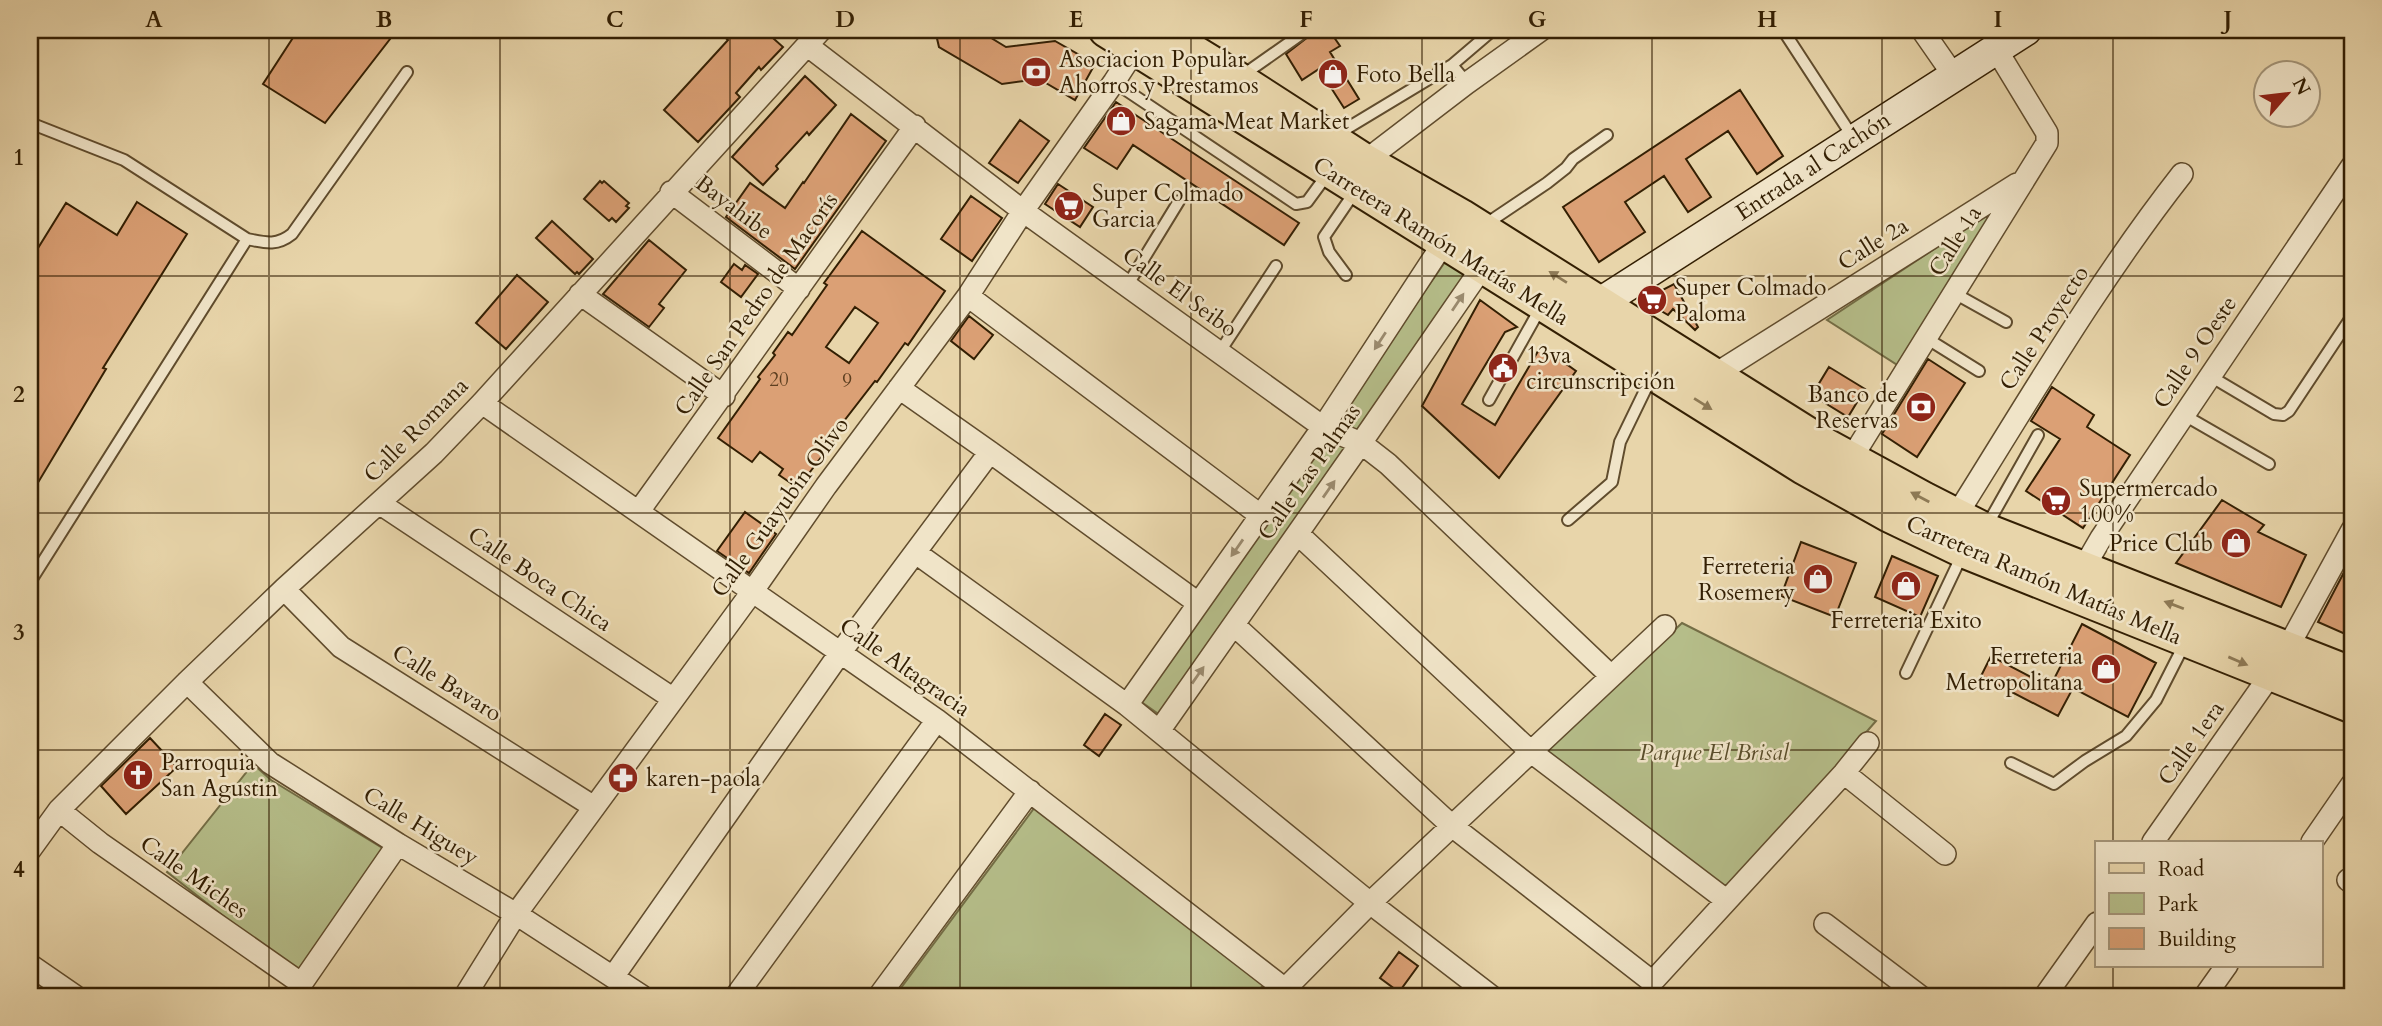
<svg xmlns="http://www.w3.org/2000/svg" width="2382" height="1026" font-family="Cardo,serif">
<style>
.green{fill:#b5bd89;stroke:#746e46;stroke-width:2}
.building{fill:#dba075;stroke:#331f03;stroke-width:2;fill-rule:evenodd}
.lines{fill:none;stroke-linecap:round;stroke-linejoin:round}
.lane-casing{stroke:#604c2d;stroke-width:14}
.street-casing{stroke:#604c2d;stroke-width:24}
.secondary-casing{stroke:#331f03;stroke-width:33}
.primary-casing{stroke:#331f03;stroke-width:37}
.lane{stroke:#f0e4c8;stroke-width:10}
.street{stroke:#f0e4c8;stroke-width:21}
.secondary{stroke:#f0e4c8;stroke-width:30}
.primary{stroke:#e8d5aa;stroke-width:33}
.oneway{fill:#8e7a56}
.oneway2{fill:#9b8b6f}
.grid{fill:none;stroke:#331f03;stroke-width:2;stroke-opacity:0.55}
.labels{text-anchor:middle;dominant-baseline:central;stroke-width:5;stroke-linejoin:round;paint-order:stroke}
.number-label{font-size:19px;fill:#5d3f20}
.poi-label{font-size:23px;fill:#331f03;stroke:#f0e4c8;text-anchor:start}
.street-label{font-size:23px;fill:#331f03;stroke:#f0e4c8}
.park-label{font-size:23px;font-style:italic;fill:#5a4e2b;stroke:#f0e4c8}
.neatline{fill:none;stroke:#331f03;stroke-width:2.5}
.grid-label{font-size:23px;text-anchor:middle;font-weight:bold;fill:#331f03}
</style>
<rect width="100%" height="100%" fill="#e8d5aa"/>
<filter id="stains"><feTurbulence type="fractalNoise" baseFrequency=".00286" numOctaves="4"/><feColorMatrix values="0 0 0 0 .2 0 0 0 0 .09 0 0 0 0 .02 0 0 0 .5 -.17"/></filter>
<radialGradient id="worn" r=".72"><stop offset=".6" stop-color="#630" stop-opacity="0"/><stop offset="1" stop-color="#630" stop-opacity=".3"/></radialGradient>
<path class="green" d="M2002,204L1899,366L1827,320Z
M1445,262L1467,273L1160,715L1140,701Z
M1682,623L1876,721L1728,890L1545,750Z
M253,764L271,780L384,849L300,976L167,872Z
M1035,807L1266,983L1252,996H895Z"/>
<path class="building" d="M298,30H397L325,123L263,84Z
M717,30H764L783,47L761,70L759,67L736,93L740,97L698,142L664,110L728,40Z
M935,30H978L1006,47L1055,41L1095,64L1075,100L1039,79L1002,84L939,47Z
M1317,30H1329L1340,46L1330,52L1359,99L1344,108L1319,69L1302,80L1286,54Z
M805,76L836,105L809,135L807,132L776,166L778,169L763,185L732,157Z
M1740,90L1783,156L1757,174L1728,131L1686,159L1711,197L1688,212L1664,176L1625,202L1645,232L1599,262L1563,207Z
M1116,102L1299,223L1284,245L1133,145L1117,169L1084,148Z
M851,114L886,141L795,269L726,217L750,183L785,208L803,182L804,183Z
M1020,120L1049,141L1018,183L989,163Z
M600,181L602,183L604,181L629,203L626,206L629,208L616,222L612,218L609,221L584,199Z
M1058,184L1093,207L1080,227L1045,204Z
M971,196L1002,218L972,261L941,239Z
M137,202L187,234L103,368L106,369L30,496V261L66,203L117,235Z
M552,221L593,259L579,274L577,272L575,274L536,238Z
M862,231L945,291L908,345L905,343L877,382L875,381L834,434L837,436L798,488L779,475L783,469L760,452L752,462L718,438L760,379L758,377L775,355L773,353L788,332L792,335L827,285L824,283ZM855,307L878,323L849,363L826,347Z
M649,240L686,270L659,304L664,308L649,327L603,294Z
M734,264L742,270L745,265L758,274L741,297L721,282Z
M517,275L548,302L506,349L476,323Z
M1674,284L1698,327L1695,330L1673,309L1668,315L1643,300Z
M1480,300L1517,327L1505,332L1462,404L1495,425L1541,346L1576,371L1499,478L1422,406Z
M969,316L993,335L974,359L951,341Z
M1928,359L1965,383L1917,457L1882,434Z
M1829,367L1865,389L1848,417L1812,395Z
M2052,387L2094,415L2087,427L2130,455L2083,528L2026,491L2060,439L2031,421Z
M2222,500L2264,525L2258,532L2306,555L2281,607L2176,563Z
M745,512L776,534L749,573L717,551Z
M1801,542L1856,563L1835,617L1781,596Z
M1892,556L1938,576L1920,617L1875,597Z
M2352,557V637L2318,622Z
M2082,624L2156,663L2128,717L2073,688L2058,716L1981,676L1991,656L2050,687Z
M1105,714L1121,725L1099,756L1084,745Z
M150,738L177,767L126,814L101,786Z
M1399,952L1418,966L1399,992L1380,978Z"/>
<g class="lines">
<g class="lane-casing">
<path id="lane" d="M1783,30L1854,139
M1452,65L1493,30
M1243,75L1307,30
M1114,82L1296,204L1307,202L1329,172
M30,123L124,160L247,239C266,243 277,246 292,234L407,72
M1336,135L1452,65L1467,83
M1483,226L1547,183L1566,168L1573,159L1607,135
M1346,275L1329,252L1324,237L1356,190
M1127,286L1179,201
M1954,293L2006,322
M1926,338L1979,371
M1219,353L1276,266
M2210,376L2274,414L2283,415L2289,411L2352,316
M1489,400L1541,307
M2184,415L2269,464
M1568,520L1612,482L1620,442L1652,376
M1986,527L2038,435
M30,582L247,239
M1906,673L1963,553
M2011,763L2054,784L2085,761L2126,736L2156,700L2185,643"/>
</g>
<g class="street-casing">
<path id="street" d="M1922,30L1954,76
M808,46L1023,211L1323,427L1361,443L1388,464L1610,675
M1365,161L1467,83L1541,30
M671,192L799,289
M580,294L724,396
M968,296L1260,515
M1714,375L2017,184
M899,388L990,452L1198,603
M482,403L937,720L1285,989L1278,996
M1851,459L2047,143V133L1996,49
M379,503L672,698
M639,511L915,126
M1956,516C2029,400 2098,281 2182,174
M1298,534L1530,751L1726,900
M916,553L1127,705L1370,903L1491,996
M2083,569L2101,538L2352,166
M284,589L341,647L594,807
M1234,625L1452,826L1650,980L1655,979L1844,773L1868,743
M2287,649L2352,530
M187,682L270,763L398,844L516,914L642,996
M1127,705L1323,427L1450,233
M1159,731L1361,443L1490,256
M1844,773L1945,854
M59,810L100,843L302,984
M2153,842L2271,674
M2312,842L2352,784
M30,850L59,810L187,682L284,589L434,453L482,403L821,30
M2348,880L2352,883
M1825,924L1920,996
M30,965L75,996
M613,977L840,653L990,452
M293,996L398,844
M465,996L516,914L752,592L826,486L968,296L1023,211L1114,82L1136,48
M736,996L937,720
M879,996L1030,791
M1294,996L1285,989L1370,903L1665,626
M2045,996L2097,923
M2205,996L2227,965"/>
</g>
<g class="secondary-casing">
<path id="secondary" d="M1587,320L1600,303L2026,30"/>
</g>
<g class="primary-casing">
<path id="primary" d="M1106,30L1803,467L1889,515L1964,551L2352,706
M1158,30L1238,79L1365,161L1461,216L1825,445L1924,499L1985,530L2352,674"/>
</g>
<use href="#lane" class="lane"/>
<use href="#street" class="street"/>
<use href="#secondary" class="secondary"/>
<use href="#primary" class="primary"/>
</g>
<defs><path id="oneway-solid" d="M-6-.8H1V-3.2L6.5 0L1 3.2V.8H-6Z" transform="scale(1.75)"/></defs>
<g class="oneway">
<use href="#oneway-solid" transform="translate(1558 277) rotate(-148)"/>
<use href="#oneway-solid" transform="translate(1703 404) rotate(32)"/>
<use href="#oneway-solid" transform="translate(1920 497) rotate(-152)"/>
<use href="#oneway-solid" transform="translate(2174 605) rotate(-159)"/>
<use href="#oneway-solid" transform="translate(2238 661) rotate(23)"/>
</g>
<g class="oneway2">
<use href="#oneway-solid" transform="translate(1458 302) rotate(-56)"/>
<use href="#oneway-solid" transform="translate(1380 341) rotate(123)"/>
<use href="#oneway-solid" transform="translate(1329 489) rotate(-55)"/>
<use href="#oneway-solid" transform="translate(1237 548) rotate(125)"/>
<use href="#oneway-solid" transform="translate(1198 675) rotate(-55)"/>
</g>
<path class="grid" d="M269,30V996M500,30V996M730,30V996M960,30V996M1191,30V996M1422,30V996M1652,30V996M1882,30V996M2113,30V842M30,276H2352M30,513H2352M30,750H2352M2113,965V996"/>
<defs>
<g id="bank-disc" transform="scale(1.575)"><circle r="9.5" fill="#8f2418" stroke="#f0e4c8"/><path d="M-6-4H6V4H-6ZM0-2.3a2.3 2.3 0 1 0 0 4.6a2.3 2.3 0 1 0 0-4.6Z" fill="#fff"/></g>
<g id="shop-disc" transform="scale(1.575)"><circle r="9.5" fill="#8f2418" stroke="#f0e4c8"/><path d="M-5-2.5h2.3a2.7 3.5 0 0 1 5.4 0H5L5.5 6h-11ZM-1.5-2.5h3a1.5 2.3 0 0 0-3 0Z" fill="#fff"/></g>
<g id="supermarket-disc" transform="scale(1.575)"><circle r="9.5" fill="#8f2418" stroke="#f0e4c8"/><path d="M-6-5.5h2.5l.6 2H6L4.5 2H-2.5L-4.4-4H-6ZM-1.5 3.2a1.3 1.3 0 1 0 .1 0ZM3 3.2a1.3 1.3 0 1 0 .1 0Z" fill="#fff"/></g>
<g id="civic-disc" transform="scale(1.575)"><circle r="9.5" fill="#8f2418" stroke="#f0e4c8"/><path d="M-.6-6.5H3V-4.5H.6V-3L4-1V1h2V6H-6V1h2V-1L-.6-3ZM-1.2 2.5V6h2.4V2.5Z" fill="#fff"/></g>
<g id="church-disc" transform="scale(1.575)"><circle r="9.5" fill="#8f2418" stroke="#f0e4c8"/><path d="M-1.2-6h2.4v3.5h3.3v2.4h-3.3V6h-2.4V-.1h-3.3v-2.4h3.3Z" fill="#fff"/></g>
<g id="pharmacy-disc" transform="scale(1.575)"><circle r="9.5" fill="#8f2418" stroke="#f0e4c8"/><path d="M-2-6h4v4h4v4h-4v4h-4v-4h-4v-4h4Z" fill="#fff"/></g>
</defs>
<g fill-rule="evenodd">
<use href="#bank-disc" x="1036" y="72"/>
<use href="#shop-disc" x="1333" y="74"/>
<use href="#shop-disc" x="1121" y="121"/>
<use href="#supermarket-disc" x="1069" y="206"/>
<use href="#supermarket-disc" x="1652" y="300"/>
<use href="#civic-disc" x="1503" y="368"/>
<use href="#bank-disc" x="1921" y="407"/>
<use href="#supermarket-disc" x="2056" y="501"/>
<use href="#shop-disc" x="2236" y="543"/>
<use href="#shop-disc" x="1818" y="579"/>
<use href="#shop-disc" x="1906" y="586"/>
<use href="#shop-disc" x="2106" y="669"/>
<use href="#church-disc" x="138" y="775"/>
<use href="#pharmacy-disc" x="623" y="778"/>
</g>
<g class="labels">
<g class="number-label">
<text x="779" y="380">20</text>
<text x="847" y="381">9</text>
</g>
<g class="poi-label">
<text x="1059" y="59">Asociacion Popular<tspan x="1059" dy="26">Ahorros y Prestamos</tspan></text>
<text x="1356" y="74">Foto Bella</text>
<text x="1144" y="121">Sagama Meat Market</text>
<text x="1092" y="193">Super Colmado<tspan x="1092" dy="26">Garcia</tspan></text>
<text x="1675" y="287">Super Colmado<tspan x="1675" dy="26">Paloma</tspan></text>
<text x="1526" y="355">13va<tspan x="1526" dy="26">circunscripción</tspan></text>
<text x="1898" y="394" text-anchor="end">Banco de<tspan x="1898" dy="26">Reservas</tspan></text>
<text x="2079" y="488">Supermercado<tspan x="2079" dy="26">100%</tspan></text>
<text x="2213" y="543" text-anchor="end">Price Club</text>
<text x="1795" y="566" text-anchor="end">Ferreteria<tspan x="1795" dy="26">Rosemery</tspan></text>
<text x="1906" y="620" text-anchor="middle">Ferreteria Exito</text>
<text x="2083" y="656" text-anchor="end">Ferreteria<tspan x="2083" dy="26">Metropolitana</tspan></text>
<text x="161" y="762">Parroquia<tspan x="161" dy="26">San Agustin</tspan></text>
<text x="646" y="778">karen-paola</text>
</g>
<g class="street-label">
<text transform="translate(1813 166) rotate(-33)">Entrada al Cachón</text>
<text transform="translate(734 207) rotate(37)">Bayahibe</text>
<text transform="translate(1441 241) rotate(32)">Carretera Ramón Matías Mella</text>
<text transform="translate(1955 241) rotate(-58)">Calle 1a</text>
<text transform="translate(1873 244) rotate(-32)">Calle 2a</text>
<text transform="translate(1180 292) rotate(36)">Calle El Seibo</text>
<text transform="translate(756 304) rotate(-55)">Calle San Pedro de Macorís</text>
<text transform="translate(2044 328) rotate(-57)">Calle Proyecto</text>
<text transform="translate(2195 352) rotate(-56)">Calle 9 Oeste</text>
<text transform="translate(416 430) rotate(-45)">Calle Romana</text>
<text transform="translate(1309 472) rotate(-55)">Calle Las Palmas</text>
<text transform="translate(780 507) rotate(-54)">Calle Guayubin Olivo</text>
<text transform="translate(540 579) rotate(34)">Calle Boca Chica</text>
<text transform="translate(2044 580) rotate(23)">Carretera Ramón Matías Mella</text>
<text transform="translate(905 667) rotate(35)">Calle Altagracia</text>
<text transform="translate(447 683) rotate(32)">Calle Bavaro</text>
<text transform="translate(2191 743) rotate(-55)">Calle 1era</text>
<text transform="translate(421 826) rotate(31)">Calle Higuey</text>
<text transform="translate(194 877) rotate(35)">Calle Miches</text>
</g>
<g class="park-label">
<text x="1714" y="752">Parque El Brisal</text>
</g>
</g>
<rect width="2382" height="1026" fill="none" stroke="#e8d5aa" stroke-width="77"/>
<rect x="2095" y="841" width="228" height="126" fill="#f0e4c8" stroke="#a49579" stroke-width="2"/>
<rect x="2109" y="863" width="35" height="10" fill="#e8d5aa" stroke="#a49579" stroke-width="2"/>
<text x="2158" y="876" font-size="21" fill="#331f03">Road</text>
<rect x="2109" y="893" width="35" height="21" fill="#b5bd89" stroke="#a49579" stroke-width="2"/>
<text x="2158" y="911" font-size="21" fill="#331f03">Park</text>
<rect x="2109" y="928" width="35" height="21" fill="#dba075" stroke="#a49579" stroke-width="2"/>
<text x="2158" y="946" font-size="21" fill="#331f03">Building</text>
<g transform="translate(2287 94) rotate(62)"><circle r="33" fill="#f0e4c8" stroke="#a49579" stroke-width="2"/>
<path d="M0-5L12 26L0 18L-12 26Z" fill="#8f2418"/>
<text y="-10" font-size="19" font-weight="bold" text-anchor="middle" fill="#331f03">N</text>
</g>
<rect x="38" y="38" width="2306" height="950" class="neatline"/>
<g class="grid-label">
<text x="154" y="27">A</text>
<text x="384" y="27">B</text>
<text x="615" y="27">C</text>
<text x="845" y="27">D</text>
<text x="1076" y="27">E</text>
<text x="1306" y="27">F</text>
<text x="1537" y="27">G</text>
<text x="1767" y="27">H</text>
<text x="1998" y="27">I</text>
<text x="2228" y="27">J</text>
<text x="19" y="165">1</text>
<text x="19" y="402">2</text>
<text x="19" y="640">3</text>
<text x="19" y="877">4</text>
</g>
<rect width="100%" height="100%" filter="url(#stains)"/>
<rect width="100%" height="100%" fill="url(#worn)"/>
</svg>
